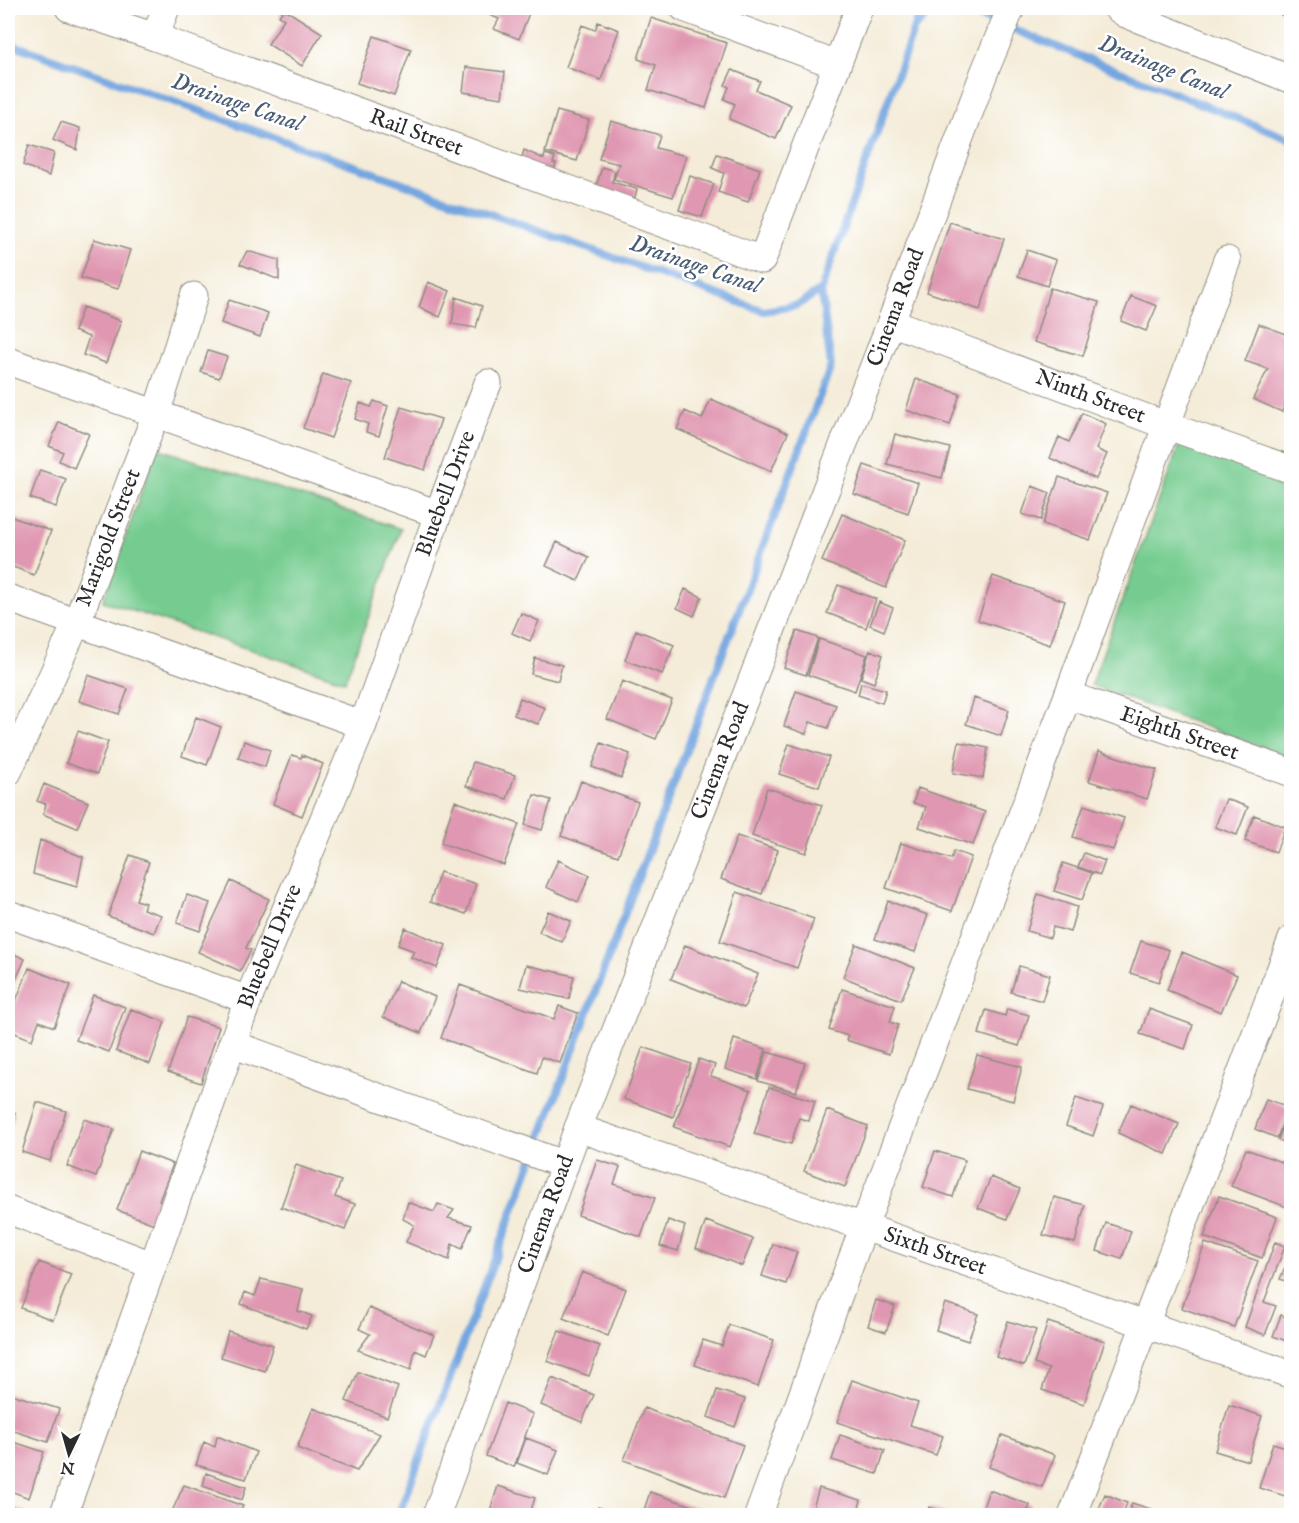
<svg xmlns="http://www.w3.org/2000/svg" width="1299" height="1523" font-family="'IM FELL English',serif">
<style>
.green{fill:#76cc90;stroke:#507c5e;stroke-width:1.5}
.lines{fill:none;stroke-linecap:round;stroke-linejoin:round}
.stream{stroke:#75a6e0;stroke-width:8}
.building{fill:#e097b1}
.street-casing{stroke:#908c82;stroke-width:29}
.street{stroke:#fff;stroke-width:27}
.labels{text-anchor:middle;dominant-baseline:central;stroke-width:5;stroke-linejoin:round;paint-order:stroke}
.street-label{font-size:22px;fill:#2b2b2b;stroke:#fff}
.water-label{font-size:24px;font-style:italic;fill:#495c73;stroke:#fff}
</style>
<rect width="100%" height="100%" fill="#fff"/>
<filter id="ink" filterUnits="userSpaceOnUse"><feTurbulence type="fractalNoise" baseFrequency=".0167" numOctaves="2"/><feDisplacementMap in="SourceGraphic" scale="12" xChannelSelector="R" yChannelSelector="G"/><feConvolveMatrix kernelMatrix="1 2 1 2 8 2 1 2 1" color-interpolation-filters="sRGB"/></filter>
<filter id="wash" filterUnits="userSpaceOnUse"><feTurbulence type="fractalNoise" baseFrequency=".008" numOctaves="4" result="noise"/><feDisplacementMap in="SourceGraphic" scale="24" xChannelSelector="R" yChannelSelector="G"/><feGaussianBlur stdDeviation="1.35" result="paint"/><feColorMatrix in="noise" values="0 0 0 0 0 0 0 0 0 0 0 0 0 0 0 0 0 1.4 0 .05"/><feComposite in="paint" operator="in"/></filter>
<g filter="url(#wash)">
<rect width="100%" height="100%" fill="#f4ecd8"/>
<path class="green" d="M1180,443L1291,484V758L1091,685Z
M157,448L401,529L345,681L103,601Z"/>
<g class="lines">
<path class="stream" d="M917,25L935,8L967,11L1292,140
M8,43L764,311L798,305L821,290L921,8
M398,1516L831,366L821,290"/>
</g>
<g id="blocks">
<path class="building" d="M423,8H441L439,15Z
M484,8H531L519,39L494,29L499,19L482,12Z
M1283,8H1292V18L1281,15Z
M284,9L322,33L302,66L268,44L284,19L279,16Z
M651,18L727,43L706,108L648,90L656,65L638,59Z
M598,22L619,30L601,80L566,67L582,25L595,30Z
M374,36L411,49L394,96L357,83Z
M466,67L505,72L502,98L463,92Z
M732,70L760,81L756,90L791,105L776,139L729,119L735,104L724,99L729,87L725,85Z
M557,111L589,120L577,161L545,152Z
M611,121L660,135L656,148L686,156L673,197L614,179L619,164L599,159Z
M61,122L80,128L77,150L53,140Z
M29,145L54,153L49,176L23,165Z
M524,150L544,159L545,154L555,157L553,163L556,164L552,177L519,167Z
M717,154L760,169L748,202L718,192L724,173L712,168Z
M602,167L615,171L612,182L637,189L634,201L595,190Z
M690,176L714,184L702,217L679,210Z
M950,222L1004,239L980,310L927,292Z
M94,239L130,250L118,289L81,278Z
M1027,250L1056,260L1047,286L1018,276Z
M247,251L279,260V280L240,264Z
M428,282L450,291L440,317L419,307Z
M1050,288L1099,302L1083,356L1034,342Z
M1131,296L1157,306L1146,331L1121,321Z
M456,297L482,306L476,328L452,324Z
M229,300L268,313L260,337L221,323Z
M83,307L121,321L106,363L83,355L89,337L74,331Z
M1259,324L1292,336V386L1282,412L1253,399L1268,369L1245,361Z
M208,351L227,357L219,378L201,372Z
M323,374L351,383L331,438L303,428Z
M916,379L960,394L950,425L906,410Z
M711,399L788,433L771,471L677,429L685,411L702,419Z
M374,401L388,406L379,436L366,432L368,424L355,419L360,403L371,407Z
M401,407L441,419L425,470L385,457Z
M1082,413L1106,424L1096,449L1107,454L1096,479L1050,458L1059,437L1069,442Z
M59,422L89,434L74,468L59,461L63,452L49,446Z
M895,434L950,448L942,478L887,464Z
M864,465L918,483L908,513L854,494Z
M40,470L66,479L56,507L30,498Z
M1059,477L1107,493L1090,540L1043,524Z
M1032,486L1050,493L1041,520L1022,514Z
M842,514L905,540L886,588L822,561Z
M9,516L51,531L34,575L8,565Z
M557,542L589,557L578,581L546,566Z
M993,576L1065,601L1050,645L978,620Z
M838,585L876,599L866,628L827,613Z
M685,589L702,597L694,616L677,608Z
M879,602L893,608L884,631L870,625Z
M521,613L539,621L530,641L512,633Z
M636,630L674,645L662,674L625,660Z
M797,631L818,638L806,675L784,668Z
M819,639L867,655L855,691L808,675Z
M870,650L883,655L874,683L861,678Z
M535,658L562,665L558,681L531,674Z
M88,675L128,689L119,714L79,701Z
M622,681L672,700L656,739L607,719Z
M861,683L886,690L882,703L858,695Z
M796,691L836,705L828,728L810,722L806,734L784,726Z
M520,698L545,708L538,724L514,715Z
M974,698L1009,710L1001,736L966,724Z
M196,717L221,727L207,765L182,756Z
M78,731L108,742L97,774L66,763Z
M244,741L270,750L265,767L238,758Z
M959,742L988,748L983,778L953,773Z
M601,743L630,754L621,778L592,767Z
M789,744L829,757L819,787L779,774Z
M1099,751L1157,770L1147,799L1089,781Z
M292,755L301,758L302,755L323,764L302,816L273,804Z
M473,762L515,775L507,799L466,786Z
M581,781L638,802L618,856L561,836Z
M44,784L88,802L77,828L43,814L46,804L37,801Z
M767,788L822,805L806,853L752,836Z
M918,788L985,812L973,845L919,827L926,807L913,803Z
M534,795L551,800L542,830L525,825Z
M1226,799L1248,807L1237,835L1215,827Z
M455,801L519,824L504,865L441,843Z
M1084,805L1124,818L1113,850L1073,837Z
M1254,815L1285,827L1276,852L1245,841Z
M737,836L778,850L762,894L721,879Z
M40,840L83,857L77,887L33,874Z
M901,843L951,859L954,851L971,857L952,911L886,888Z
M1084,853L1105,861L1100,875L1078,867Z
M130,855L149,862L136,900L145,903L143,909L161,915L154,933L108,916Z
M558,860L590,875L578,902L546,887Z
M1063,863L1092,873L1082,900L1054,891Z
M440,872L476,884L466,914L430,902Z
M231,881L269,899L246,948L251,950L240,971L198,952Z
M737,892L814,919L797,968L720,941Z
M1038,894L1077,907L1070,932L1053,927L1050,938L1027,931Z
M187,895L210,903L200,931L177,923Z
M888,901L928,915L915,952L875,939Z
M548,911L571,921L562,942L539,932Z
M405,928L446,945L437,968L411,957L414,951L398,945Z
M1141,941L1169,950L1159,982L1130,973Z
M856,944L915,968L901,1000L843,977Z
M685,945L758,974L744,1008L671,979Z
M8,951L25,959L8,997Z
M1182,952L1237,975L1221,1012L1167,990Z
M526,965L574,976L569,999L520,988Z
M1019,966L1050,975L1042,1001L1011,992Z
M29,968L71,985L54,1027L39,1021L32,1040L8,1030V1021Z
M398,981L435,997L421,1033L383,1017Z
M460,985L554,1019L559,1006L578,1013L560,1063L542,1057L537,1073L441,1038Z
M842,989L895,1006L890,1022L898,1025L889,1054L846,1040L848,1036L829,1030Z
M93,995L125,1007L109,1052L76,1040Z
M131,1009L165,1022L150,1064L116,1051Z
M1007,1009L1029,1015L1019,1046L979,1034L986,1010L1005,1016Z
M1149,1009L1193,1025L1185,1049L1140,1034Z
M187,1017L219,1027L201,1083L168,1072Z
M734,1039L766,1049L757,1079L725,1069Z
M643,1047L691,1064L673,1117L624,1099Z
M767,1052L805,1063L796,1092L758,1081Z
M977,1055L1022,1067L1013,1101L967,1089Z
M699,1059L715,1065L711,1076L751,1090L730,1147L674,1127Z
M769,1087L815,1101L809,1121L799,1118L791,1144L754,1134Z
M1076,1098L1103,1107L1093,1136L1066,1126Z
M1266,1099L1289,1107L1277,1138L1255,1129Z
M37,1102L66,1111L50,1161L22,1152Z
M1131,1104L1179,1124L1166,1154L1118,1133Z
M1289,1109H1292V1144L1278,1140Z
M827,1110L868,1126L845,1187L804,1171Z
M8,1111L15,1113L8,1135Z
M84,1119L114,1129L96,1177L67,1166Z
M1246,1149L1292,1166V1209L1231,1186Z
M139,1151L173,1164L159,1201L165,1203L157,1225L117,1210Z
M935,1151L965,1160L953,1197L923,1187Z
M597,1160L620,1167L614,1184L655,1198L641,1237L578,1215Z
M296,1165L341,1181L335,1197L355,1204L345,1230L281,1207Z
M991,1177L1020,1189L1007,1219L978,1208Z
M1219,1196L1277,1217L1262,1258L1204,1237Z
M1054,1197L1085,1205L1075,1243L1043,1235Z
M408,1202L434,1212L438,1204L454,1210L448,1218L472,1225L462,1249L452,1244L449,1260L406,1242L414,1225L403,1219Z
M668,1220L685,1226L678,1251L660,1246Z
M706,1221L753,1239L742,1266L696,1248Z
M1106,1223L1131,1231L1122,1259L1097,1251Z
M1275,1242L1285,1246L1264,1302L1276,1306L1265,1335L1245,1327Z
M1205,1243L1258,1261L1234,1327L1182,1308Z
M773,1244L797,1252L786,1284L762,1276Z
M1292,1251V1283L1280,1279Z
M39,1262L71,1274L53,1320L21,1308Z
M582,1272L626,1289L608,1336L563,1318Z
M261,1279L303,1289L298,1311L312,1316L306,1329L241,1304L245,1292L255,1296Z
M876,1300L895,1306L886,1332L868,1326Z
M945,1303L978,1314L968,1341L936,1330Z
M369,1308L434,1335L426,1355L415,1350L411,1370L358,1350L370,1334L359,1329Z
M1281,1315L1292,1319V1343L1273,1336Z
M1008,1321L1036,1330L1024,1366L996,1357Z
M1048,1322L1105,1341L1084,1404L1042,1390L1049,1369L1034,1364Z
M729,1325L774,1340L758,1387L695,1365L703,1340L722,1346Z
M228,1331L273,1345L265,1371L221,1357Z
M559,1331L600,1346L589,1376L547,1361Z
M358,1372L398,1387L387,1417L346,1401Z
M552,1378L594,1395L582,1422L541,1405Z
M852,1380L918,1403L910,1425L943,1436L936,1455L837,1422Z
M717,1390L745,1399L735,1427L708,1417Z
M8,1393L59,1409L48,1442L8,1429Z
M505,1403L533,1414L514,1467L486,1456Z
M1229,1405L1262,1416L1248,1461L1215,1451Z
M313,1408L380,1434L357,1471L297,1448Z
M644,1408L743,1445L724,1498L624,1460Z
M840,1435L885,1450L877,1474L832,1460Z
M1002,1435L1055,1455L1042,1487L989,1467Z
M217,1436L256,1452L246,1479L196,1465L204,1442L215,1447Z
M526,1438L558,1450L548,1475L517,1463Z
M8,1440L44,1452L29,1498L8,1490Z
M1273,1443L1292,1449V1498L1259,1488Z
M206,1473L246,1487L242,1500L203,1486Z
M184,1485L243,1506L239,1516H170Z
M498,1486L535,1498L529,1516H494L489,1514Z
M819,1488L861,1500L857,1516H827L812,1511Z
M989,1490L1030,1505L1026,1516H987L981,1513Z
M650,1492L707,1511L705,1516H642Z
M1105,1494L1127,1503L1122,1516H1096Z
M1132,1503L1169,1515V1516H1128Z
M8,1505L33,1515V1516H8Z
M598,1507L614,1512L613,1516H594Z
M929,1507L953,1515V1516H927Z"/>
</g>
</g>
<g filter="url(#ink)">
<use href="#blocks" fill-opacity="0" stroke="#908c82" stroke-width="1.5"/>
<g class="lines">
<g class="street-casing">
<g id="street">
<path id="s1" d="M69,8L155,37L762,260L859,8"/>
<path d="M684,8L837,65"/>
<path d="M1117,8L1126,14L1292,80"/>
<path d="M155,37L166,8"/>
<path id="s2" d="M891,322L1165,425L1292,470"/>
<path d="M8,361L438,514"/>
<path d="M8,598L363,725"/>
<path id="s3" d="M1068,695L1292,773"/>
<path id="s4" d="M8,772L76,624L156,414L194,296"/>
<path d="M8,914L248,1000"/>
<path d="M232,1044L565,1165"/>
<path id="s5" d="M578,1128L1292,1375"/>
<path d="M8,1210L152,1265"/>
<path id="s6" d="M63,1516L248,1000L363,725L438,514L488,383"/>
<path id="s7" d="M436,1516L578,1128L891,322L984,73L1011,8"/>
<path d="M758,1516L864,1226L1068,695L1227,260"/>
<path d="M1072,1516L1292,939"/>
</g>
</g>
<use href="#street" class="street"/>
</g>
</g>
<g class="labels">
<g class="street-label">
<text stroke="none"><textPath href="#s1" startOffset="369">Rail Street</textPath></text>
<text stroke="none"><textPath href="#s7" startOffset="1293">Cinema Road</textPath></text>
<text stroke="none"><textPath href="#s2" startOffset="213">Ninth Street</textPath></text>
<text stroke="none"><textPath href="#s6" startOffset="1092">Bluebell Drive</textPath></text>
<text stroke="none"><textPath href="#s4" startOffset="255">Marigold Street</textPath></text>
<text stroke="none"><textPath href="#s3" startOffset="118">Eighth Street</textPath></text>
<text stroke="none"><textPath href="#s7" startOffset="807">Cinema Road</textPath></text>
<text stroke="none"><textPath href="#s6" startOffset="606">Bluebell Drive</textPath></text>
<text stroke="none"><textPath href="#s7" startOffset="321">Cinema Road</textPath></text>
<text stroke="none"><textPath href="#s5" startOffset="378">Sixth Street</textPath></text>
</g>
<g class="water-label">
<text transform="translate(1163 68) rotate(22)">Drainage Canal</text>
<text transform="translate(237 103) rotate(19)">Drainage Canal</text>
<text transform="translate(695 265) rotate(19)">Drainage Canal</text>
</g>
</g>
<rect width="1299" height="1523" fill="none" stroke="#fff" stroke-width="30"/>
<g transform="translate(69 1454) rotate(185)" stroke="#ffffff" stroke-width="4.5" paint-order="stroke">
<path d="M0-4.5L10 22L0 15L-10 22Z" fill="#2b2b2b"/>
<text y="-9" font-size="16" font-weight="bold" text-anchor="middle" fill="#2b2b2b">N</text>
</g>
</svg>
